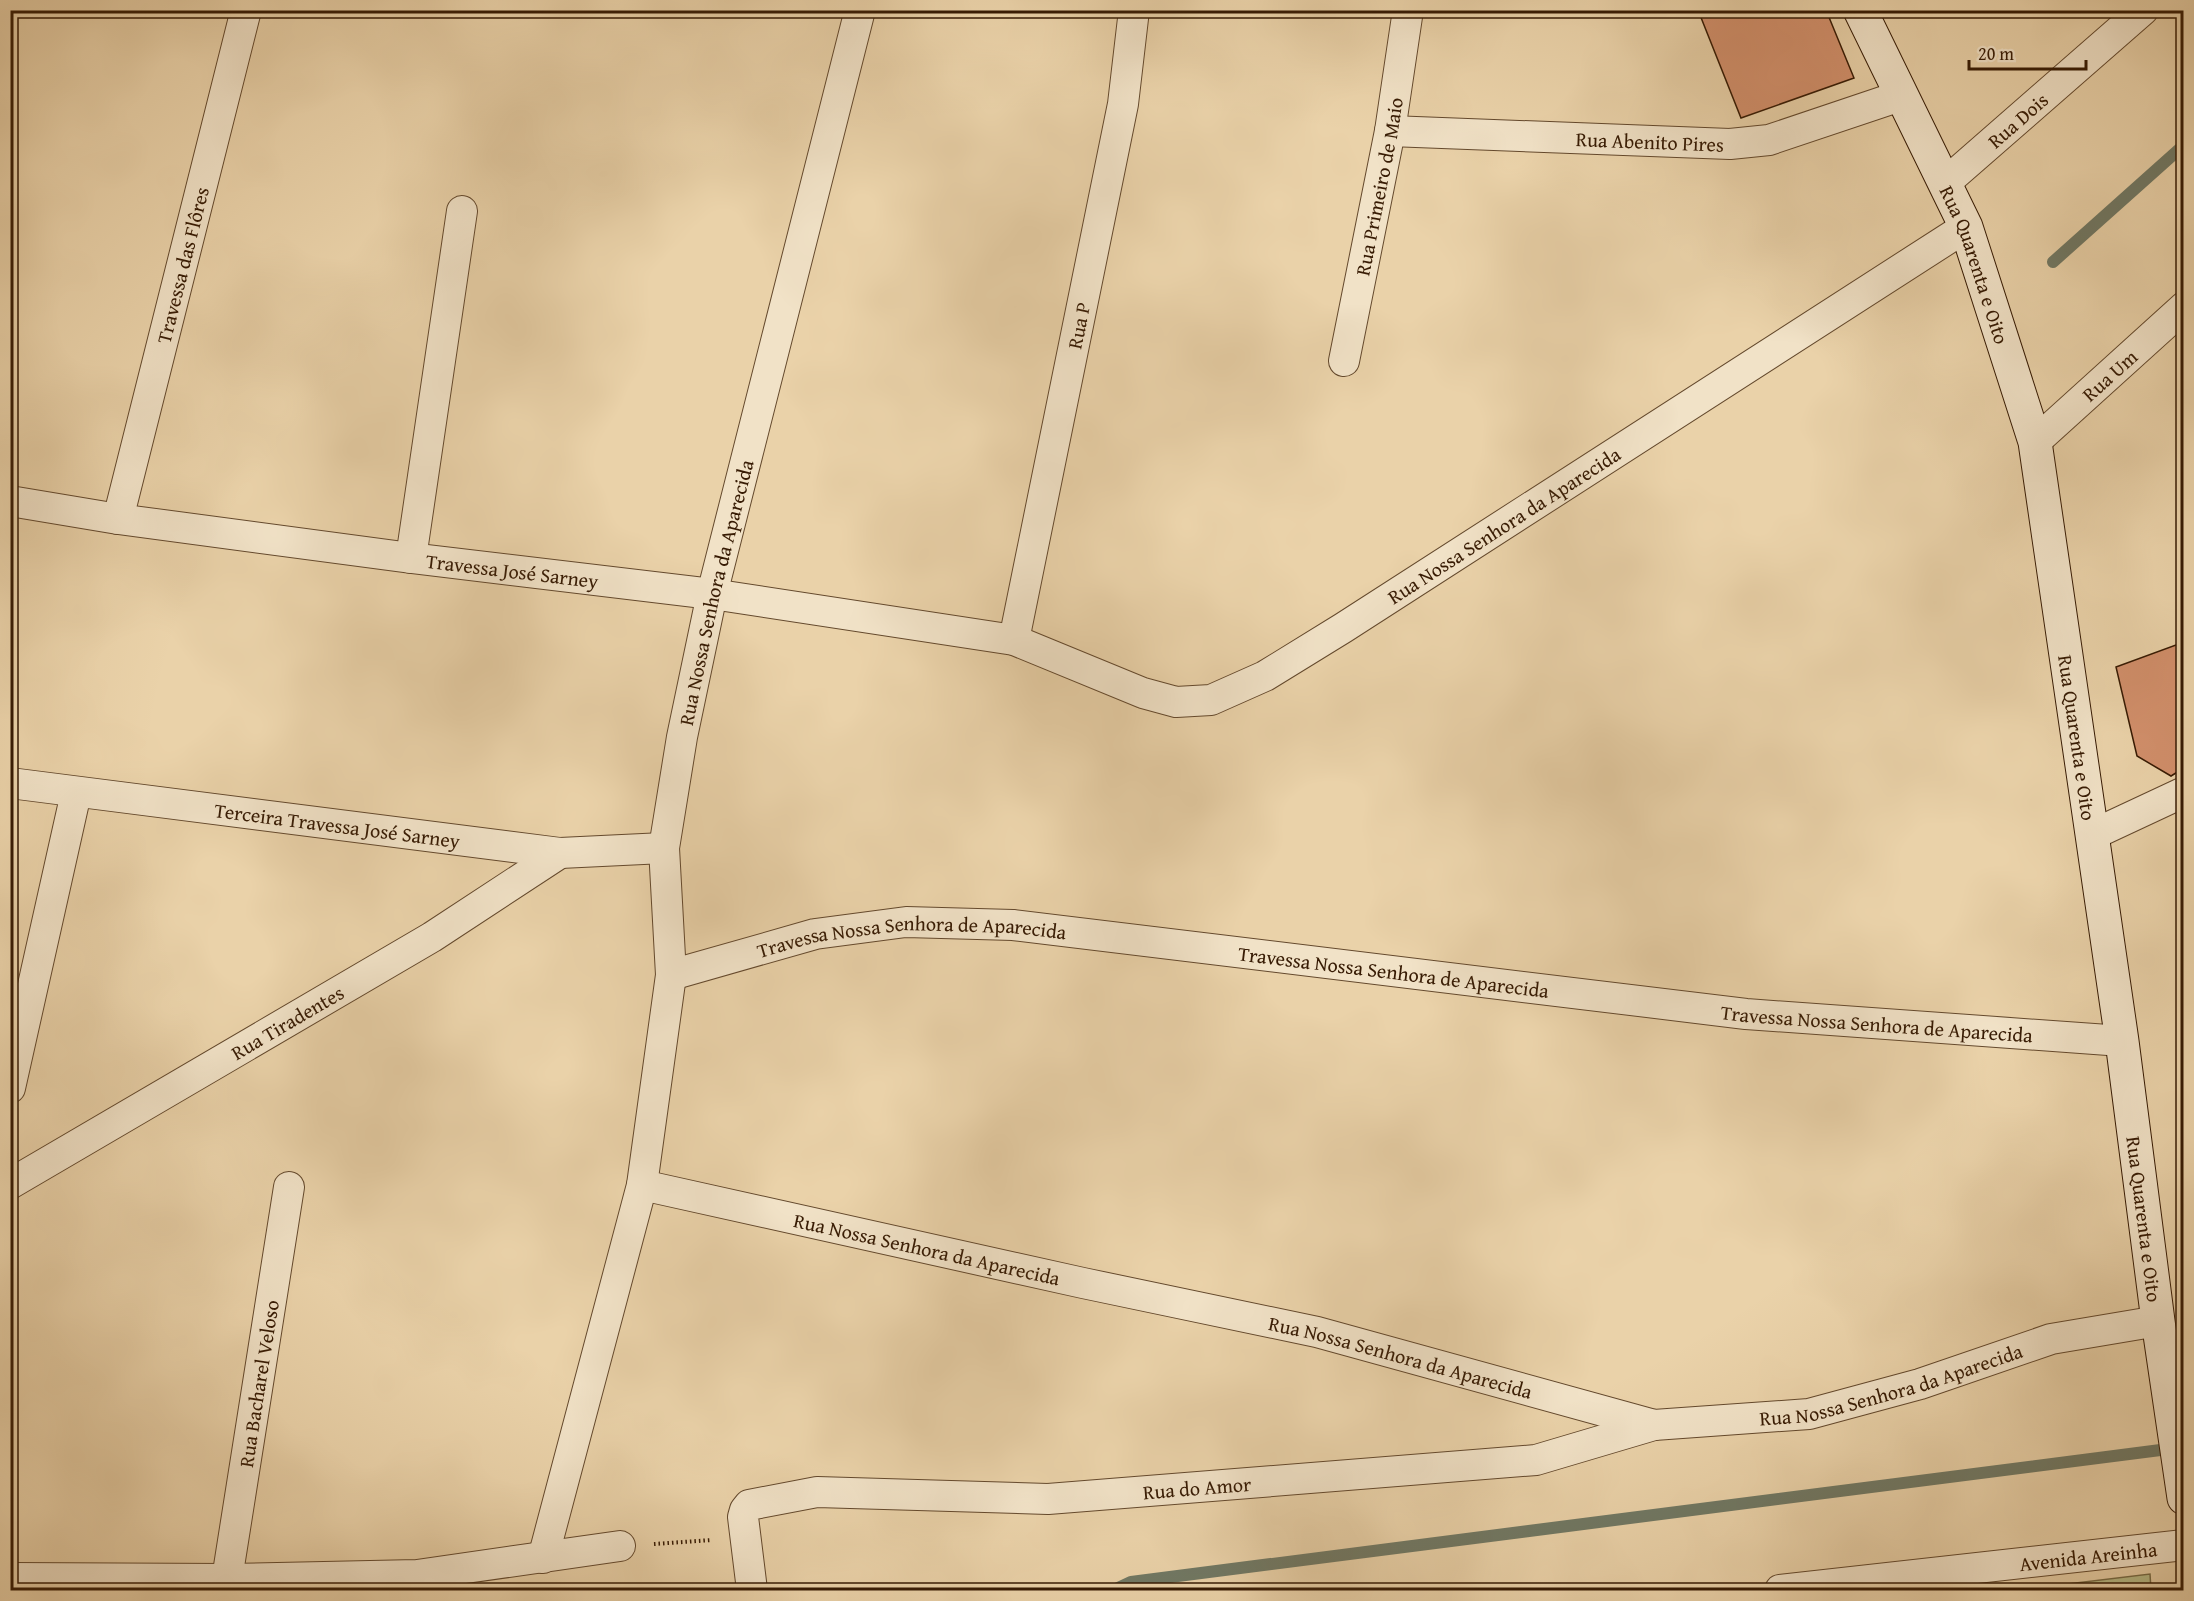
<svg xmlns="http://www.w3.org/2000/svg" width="2194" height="1601" font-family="'Gentium Book Plus',serif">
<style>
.green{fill:#b7bb87;stroke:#776b46;stroke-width:1.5}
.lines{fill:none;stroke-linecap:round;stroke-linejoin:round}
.stream{stroke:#717965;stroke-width:12}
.building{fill:#d2906c;stroke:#371b04;stroke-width:1.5}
.street-casing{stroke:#64492d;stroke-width:32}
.secondary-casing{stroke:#371b04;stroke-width:35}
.path{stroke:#371b04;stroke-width:4;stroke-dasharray:1.5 3;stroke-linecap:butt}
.street{stroke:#f1e2c7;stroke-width:30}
.secondary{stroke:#f1e2c7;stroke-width:33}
.labels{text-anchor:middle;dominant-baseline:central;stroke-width:4.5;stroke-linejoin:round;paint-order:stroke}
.street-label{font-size:20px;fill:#371b04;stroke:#f1e2c7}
</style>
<rect width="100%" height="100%" fill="#ead2a9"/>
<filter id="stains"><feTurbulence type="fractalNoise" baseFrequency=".00333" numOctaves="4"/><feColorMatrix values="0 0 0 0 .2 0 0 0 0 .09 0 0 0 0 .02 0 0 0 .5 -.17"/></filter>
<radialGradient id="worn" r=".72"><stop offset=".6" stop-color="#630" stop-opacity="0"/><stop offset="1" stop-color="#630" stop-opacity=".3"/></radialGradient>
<path class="green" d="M2150,1574L2151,1590H2018Z"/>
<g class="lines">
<path class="stream" d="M2053,262L2184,145
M1114,1590L1131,1582L2176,1448"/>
</g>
<path class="building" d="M1698,10H1826L1854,78L1741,118Z
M2184,642V768L2171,776L2137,756L2116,667Z"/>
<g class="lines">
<g class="street-casing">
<g id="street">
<path id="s1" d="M1390,131L1730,144L1769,140L1900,96"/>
<path id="s2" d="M1945,183L2143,10"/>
<path id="s3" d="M1344,361L1390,131L1408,10"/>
<path id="s4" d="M2035,442L2184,307"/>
<path id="s5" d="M10,501L118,519L411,558L712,594L1014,640L1143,693L1176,702L1211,700L1265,676L1343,628L1966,227"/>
<path id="s6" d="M118,519L246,10"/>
<path d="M411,558L462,211"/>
<path id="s7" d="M1014,640L1123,104L1134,10"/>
<path id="s8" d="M10,783L560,853L664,848"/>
<path d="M2092,835L2184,792"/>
<path id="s9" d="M671,975L815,934L906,922L1013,925L1746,1014L2122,1041"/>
<path d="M10,1088L76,793"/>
<path id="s10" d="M10,1184L432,937L560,853"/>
<path id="s11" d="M642,1185L1083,1283L1317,1332L1654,1425L1809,1414L1920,1384L2051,1339L2158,1321"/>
<path id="s12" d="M543,1558L642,1185L671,975L664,848L682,737L712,594L860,10"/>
<path d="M10,1578L227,1579L417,1575L620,1546"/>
<path id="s13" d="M227,1579L289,1187"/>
<path id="s14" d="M752,1590L743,1517L745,1510L749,1505L817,1492L1048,1499L1536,1460L1654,1425"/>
<path id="s15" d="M1780,1590L2184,1545"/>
</g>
</g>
<g class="secondary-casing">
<g id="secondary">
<path id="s16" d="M1860,10L1966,227L2035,442L2122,1041L2158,1321L2184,1498"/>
</g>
</g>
<path class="path" d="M654,1544L712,1540"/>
<use href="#street" class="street"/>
<use href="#secondary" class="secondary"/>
</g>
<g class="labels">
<g class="street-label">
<text stroke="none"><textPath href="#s2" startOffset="96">Rua Dois</textPath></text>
<text stroke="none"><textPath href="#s1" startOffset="260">Rua Abenito Pires</textPath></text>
<text stroke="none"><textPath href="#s3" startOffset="178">Rua Primeiro de Maio</textPath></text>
<text stroke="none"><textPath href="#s6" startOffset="262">Travessa das Flôres</textPath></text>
<text stroke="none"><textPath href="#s16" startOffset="280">Rua Quarenta e Oito</textPath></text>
<text stroke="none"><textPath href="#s7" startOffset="321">Rua P</textPath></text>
<text stroke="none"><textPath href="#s4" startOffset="100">Rua Um</textPath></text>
<text stroke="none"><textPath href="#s5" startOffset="1564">Rua Nossa Senhora da Aparecida</textPath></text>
<text stroke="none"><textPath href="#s5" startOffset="507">Travessa José Sarney</textPath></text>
<text stroke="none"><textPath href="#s12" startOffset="986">Rua Nossa Senhora da Aparecida</textPath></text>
<text stroke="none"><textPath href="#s16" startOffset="766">Rua Quarenta e Oito</textPath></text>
<text stroke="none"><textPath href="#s8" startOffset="330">Terceira Travessa José Sarney</textPath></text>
<text stroke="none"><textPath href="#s9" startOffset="246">Travessa Nossa Senhora de Aparecida</textPath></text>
<text stroke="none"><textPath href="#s9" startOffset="732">Travessa Nossa Senhora de Aparecida</textPath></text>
<text stroke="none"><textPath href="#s10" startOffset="321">Rua Tiradentes</textPath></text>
<text stroke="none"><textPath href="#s9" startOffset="1218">Travessa Nossa Senhora de Aparecida</textPath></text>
<text stroke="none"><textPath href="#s16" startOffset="1252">Rua Quarenta e Oito</textPath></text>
<text stroke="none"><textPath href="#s11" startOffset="292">Rua Nossa Senhora da Aparecida</textPath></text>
<text stroke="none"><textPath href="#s11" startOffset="778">Rua Nossa Senhora da Aparecida</textPath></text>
<text stroke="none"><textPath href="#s11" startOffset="1282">Rua Nossa Senhora da Aparecida</textPath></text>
<text stroke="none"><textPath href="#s13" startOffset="198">Rua Bacharel Veloso</textPath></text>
<text stroke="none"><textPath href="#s14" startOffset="537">Rua do Amor</textPath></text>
<text stroke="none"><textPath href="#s15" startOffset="310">Avenida Areinha</textPath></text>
</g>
</g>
<rect width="2194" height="1601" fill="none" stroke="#ead2a9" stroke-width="36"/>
<rect x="12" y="12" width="2170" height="1577" fill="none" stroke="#371b04" stroke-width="3"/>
<rect x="18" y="18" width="2158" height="1565" fill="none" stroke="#371b04" stroke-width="1.5"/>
<path d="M1969 60v9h117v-9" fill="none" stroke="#371b04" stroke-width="3"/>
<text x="1978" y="60" font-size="18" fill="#371b04" stroke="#f1e2c7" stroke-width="4.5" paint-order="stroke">20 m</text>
<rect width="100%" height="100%" filter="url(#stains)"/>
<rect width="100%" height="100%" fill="url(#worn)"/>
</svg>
